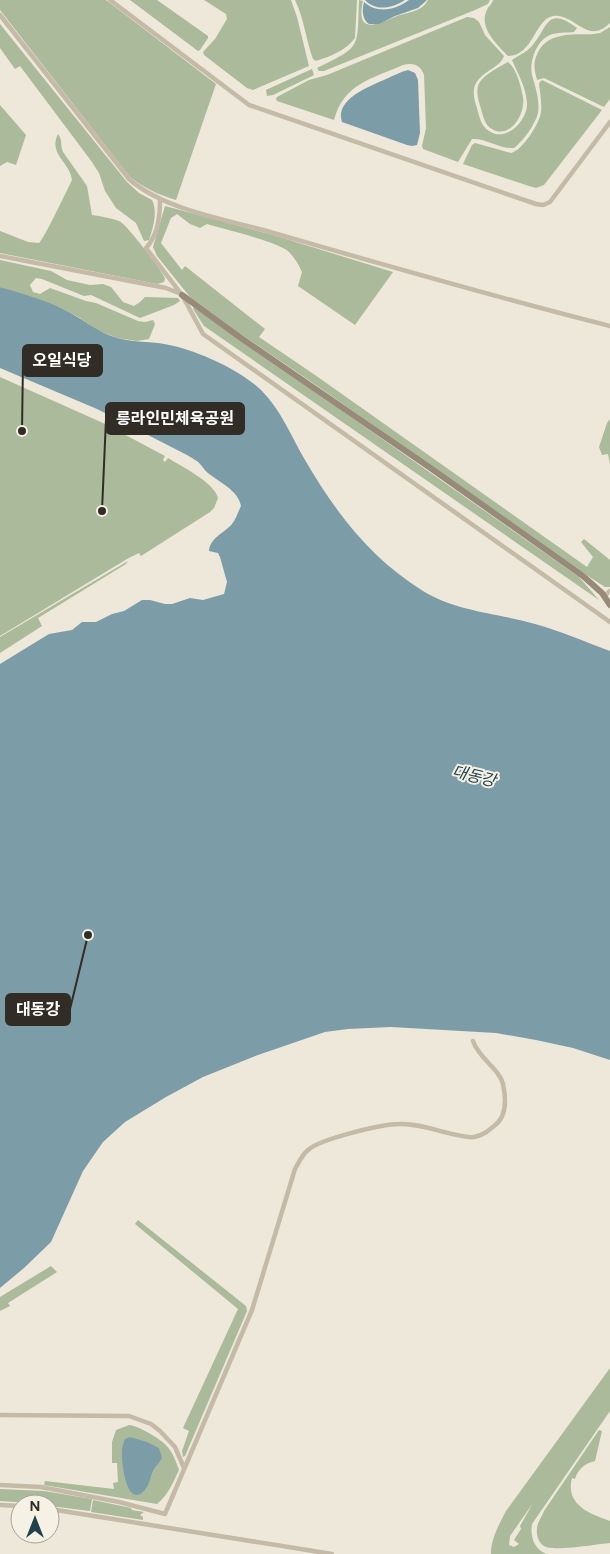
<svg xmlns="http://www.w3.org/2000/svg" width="610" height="1554" font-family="Figtree,'Noto Sans KR',sans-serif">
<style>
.green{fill:#aaba9b;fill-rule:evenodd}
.water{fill:#7c9da7}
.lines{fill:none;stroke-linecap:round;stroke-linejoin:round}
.street{stroke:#c4baa7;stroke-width:4.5}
.secondary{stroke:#978a79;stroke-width:6}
.labels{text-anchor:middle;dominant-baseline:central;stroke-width:4;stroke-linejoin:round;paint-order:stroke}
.water-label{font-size:16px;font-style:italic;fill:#21424d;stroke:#f6f1e5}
.leader{fill:none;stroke:#312c26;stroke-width:2}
.callout-dot{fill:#312c26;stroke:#f6f1e5;stroke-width:2}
.callout{fill:#312c26;stroke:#312c26;stroke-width:2}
.callout-label{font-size:16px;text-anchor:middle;font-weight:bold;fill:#fff}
</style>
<rect width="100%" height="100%" fill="#ede8d9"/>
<path class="green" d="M0,0H106L216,84L176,200C159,195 144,188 130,177L0,10Z
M130,0H157L208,36V38L200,50L198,51Z
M204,0H291L297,17L309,66L253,90L247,88L204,55L203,52L215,39L227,19L226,14Z
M295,0H357L355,38C345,51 331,56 316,61L313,59C306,40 304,18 295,0Z
M359,0L363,1C355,36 378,24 397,16C408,12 422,12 428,0H490L488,4L475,10L324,71H319L317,68C362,46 357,49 359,0Z
M493,0H610V23C587,46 575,13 553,16C535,19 533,56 508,56C497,45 478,27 487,10C488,6 492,5 493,0Z
M467,17L474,18L479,22L485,35L504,56C500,69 477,72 474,89C473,95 475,102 477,108C479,116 481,126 489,131C506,143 528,120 527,103C526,87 518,74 512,60C519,55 527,52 532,46C548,28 546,5 577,28L574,32C566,33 557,32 550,35C537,40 529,61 532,75C535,87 540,99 538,113C535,125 523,141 514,148C499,149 486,138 472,139L458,162L423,149L422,146L426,128L424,75C421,65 413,62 403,65C372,79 344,83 334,120L277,101L276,99L277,97L309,80L327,75Z
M0,24L127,182L139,193L152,200C158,212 153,228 149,240L144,241L136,223L116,208L105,191L99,173L92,162L20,66L15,69L0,48Z
M610,27V99L604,107L544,78L537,80C535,72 533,65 536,57C545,31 572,35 594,34L600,33Z
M508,62C517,69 521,87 523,97C526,113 510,140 492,129C485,126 483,116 481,109C479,102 476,94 478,86C481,76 499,67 508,62Z
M312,69L314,75L273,95L267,96L266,90L268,89Z
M542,80L602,110L544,185L536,188L529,186L463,164L472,145L475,143L511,153C522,151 540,123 541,112C542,102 540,93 539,83Z
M0,105L26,135L16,165L7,162L0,166Z
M58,134C63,140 60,146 63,152L87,186L92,215C99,216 118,219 122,223C129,228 164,273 165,279L164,282L157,284L0,253V231L28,242L39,243C44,239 67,190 72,180C70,162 48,154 58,134Z
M165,206L273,235L393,272L355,325L298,286L302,272C299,265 294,257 289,252C280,242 223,229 207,224L200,228L190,224L177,214L171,218L161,243L182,270L185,266L265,329L259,337L315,375L587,567L593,557L581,542L584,539L610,560V587H605L591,578L310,381L242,335L190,297L157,256L153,247Z
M0,260L51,271L67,280L90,285L103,284L111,287L123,302L134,306L140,302L145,297L178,298L180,301L174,305L140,318L91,295L84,296L42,279L36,278L30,285L33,292L40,294L50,288L86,301L96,303L138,321L145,322L153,320L155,324L149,339L137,341L117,338L95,329L80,318L61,308L0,287Z
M194,307L579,577L599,600L204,326L193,309Z
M0,377L103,423L165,456L163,460L165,462L168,458C181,466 215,483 218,498L214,508L210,512L141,556L139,553L127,559L0,636Z
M610,419V464L608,454L602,455L599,447L607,423Z
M128,561L126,564L38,618L42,626L0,653V637Z
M138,1220L246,1306L247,1311L185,1456L183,1457L182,1451L189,1431L183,1428L238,1309L135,1224Z
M51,1266L57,1272L8,1303L10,1306L0,1311V1297Z
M610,1368V1411L532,1524C530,1537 534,1548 546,1554H491C491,1538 499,1525 506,1511ZM533,1503L520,1526L521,1529L514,1540L519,1544L514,1547L509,1545L510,1536Z
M129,1425C136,1426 141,1429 147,1432C167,1443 172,1449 179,1470C173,1483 168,1495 157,1504L44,1485L45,1481L114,1489L113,1483L118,1482L117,1463H112V1442L116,1430ZM130,1437L162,1458L155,1468L145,1490Z
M599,1430L602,1431L595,1461C585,1463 578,1469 575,1479L572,1478C565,1505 590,1514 610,1521V1543C597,1544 553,1552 544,1546C539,1543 536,1535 537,1529C537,1522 542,1517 544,1511Z
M0,1489L44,1491L92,1499L90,1511L50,1506V1504L0,1501Z
M93,1500L131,1508L132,1510L144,1512L140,1515L143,1517V1520L91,1512Z"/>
<path class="water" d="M365,0H405C393,8 376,12 365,0Z
M409,0H427L418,8L395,16L379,24H369C362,19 362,10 364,2C377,14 396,10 409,0Z
M408,70L415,73L418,80L420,133L417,145L412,146L407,145L342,122C334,99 371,86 386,79C393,76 400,72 408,70Z
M0,287C20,293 42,299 61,308C81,317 96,332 117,338C136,343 155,341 174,346C202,353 240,370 261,390C281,410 291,436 305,460C336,513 370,558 423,591C457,612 498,613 535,624C561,631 585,642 610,651V1060L573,1048L536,1040L496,1033L391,1027L348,1029L325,1032L258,1055L203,1077L166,1097L125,1122L103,1142L83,1171L51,1242L24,1268L0,1288V664L49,634L72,630L82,622H96L112,614L124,611L142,600H150L165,604H172L190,598L203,600L224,594L227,582L220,557L218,553L209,551C210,538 224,533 232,524C236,519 238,512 241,506C238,490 219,482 208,473C204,470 203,467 200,464C197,460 191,458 187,455L97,409L0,368Z
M130,1437L147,1442L159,1448L162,1458C160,1462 157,1465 155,1468C151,1474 150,1484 145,1490C126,1511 121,1460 122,1450C122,1447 124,1442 125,1439Z"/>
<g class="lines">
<path class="street" d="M110,0L249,105L536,204L543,205L550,202L610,122
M0,15L129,179C165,211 231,220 277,234C388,266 498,298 610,326
M160,199C160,217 158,235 146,248L182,295L203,334L610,622
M0,256L166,288L181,294
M604,596L610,591
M0,1415L129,1416L151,1424L160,1431L175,1447L184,1468
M0,1485L41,1487L119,1502L165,1514L252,1310L295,1169C299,1162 302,1155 308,1150C320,1139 382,1124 399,1124C417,1123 435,1130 452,1134C459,1135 467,1138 474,1137C482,1136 488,1131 494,1126C507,1117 506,1098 503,1084C499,1068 479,1059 473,1041
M0,1505L20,1506
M50,1509L332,1554"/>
<path class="secondary" d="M182,295L241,338L429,467L583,576L602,593L610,605"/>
</g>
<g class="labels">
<g class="water-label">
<text transform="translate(474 776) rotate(14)">대동강</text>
</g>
</g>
<path class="leader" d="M22 431L23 361M102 511L106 419M88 935L70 1009"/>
<g class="callout-dot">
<circle cx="22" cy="431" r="5"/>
<circle cx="102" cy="511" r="5"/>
<circle cx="88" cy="935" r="5"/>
</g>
<g class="callout">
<rect x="23" y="345" width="79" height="31" rx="5"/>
<rect x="106" y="403" width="138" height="31" rx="5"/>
<rect x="6" y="994" width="64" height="31" rx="5"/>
</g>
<g class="callout-label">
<text x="62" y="366">오일식당</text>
<text x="175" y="424">릉라인민체육공원</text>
<text x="38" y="1015">대동강</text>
</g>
<g transform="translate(35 1519)"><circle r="24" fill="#f6f1e5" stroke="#a7a299"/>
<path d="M0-4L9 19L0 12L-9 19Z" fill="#21424d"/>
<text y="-8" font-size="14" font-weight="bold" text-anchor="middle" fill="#312c26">N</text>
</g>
</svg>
